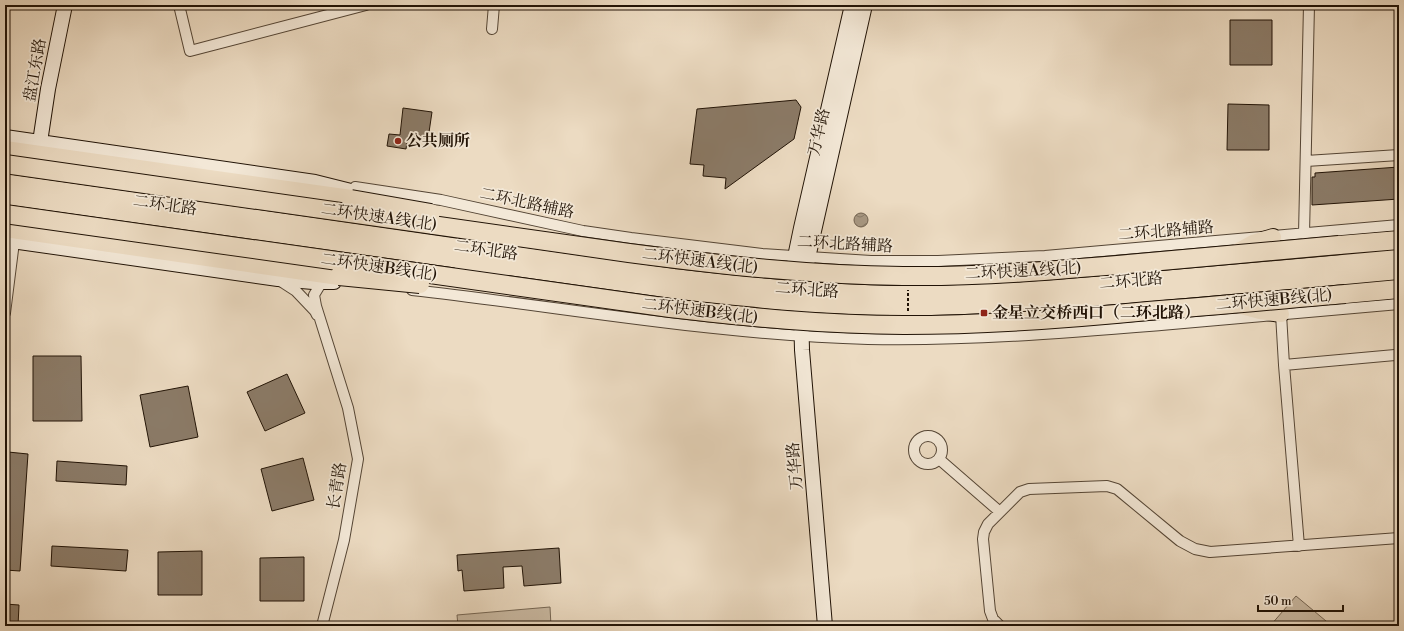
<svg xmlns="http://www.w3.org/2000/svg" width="1404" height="631" font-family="'Libre Bodoni','Noto Serif SC',serif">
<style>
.green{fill:#c9b9a2;stroke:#756654}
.water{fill:url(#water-waves);stroke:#716250}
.building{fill:#8b7b68;stroke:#211306}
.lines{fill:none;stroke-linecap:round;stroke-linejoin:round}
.street-casing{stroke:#544535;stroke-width:12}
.secondary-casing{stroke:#211306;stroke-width:16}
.primary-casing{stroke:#211306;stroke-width:18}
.highway-casing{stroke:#211306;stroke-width:20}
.street{stroke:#f3e8d7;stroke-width:10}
.secondary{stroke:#f3e8d7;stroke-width:14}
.primary{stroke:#ecdbc2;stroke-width:16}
.highway{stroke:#ecdbc2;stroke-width:18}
.highway-bridge-casing{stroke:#211306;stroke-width:20;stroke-linecap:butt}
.path-bridge{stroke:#211306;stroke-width:2;stroke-dasharray:3 2;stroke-linecap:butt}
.highway-bridge{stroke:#ecdbc2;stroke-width:18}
.poi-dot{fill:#8f2418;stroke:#f3e8d7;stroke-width:1.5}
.labels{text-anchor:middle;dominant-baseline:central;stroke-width:3.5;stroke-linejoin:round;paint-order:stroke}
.street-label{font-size:16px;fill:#211306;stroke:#f3e8d7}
.poi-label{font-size:16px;font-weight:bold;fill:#211306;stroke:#f3e8d7;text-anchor:start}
</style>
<defs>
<pattern id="water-waves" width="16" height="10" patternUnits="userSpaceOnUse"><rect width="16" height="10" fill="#a79782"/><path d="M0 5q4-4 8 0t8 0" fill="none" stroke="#887a68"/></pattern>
</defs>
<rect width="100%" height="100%" fill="#ecdbc2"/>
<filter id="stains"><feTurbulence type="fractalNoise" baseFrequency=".005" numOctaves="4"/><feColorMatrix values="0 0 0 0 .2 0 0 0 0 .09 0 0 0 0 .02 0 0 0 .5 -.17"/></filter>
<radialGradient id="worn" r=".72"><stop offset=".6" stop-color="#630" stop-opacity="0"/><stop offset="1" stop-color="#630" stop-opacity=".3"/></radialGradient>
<path class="green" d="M1296,596L1332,626H1270Z
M550,607L551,626H458L457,615Z"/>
<path class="water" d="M854 220a7 7 0 1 1 14 0a7 7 0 1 1-14 0Z"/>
<path class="building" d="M1230,20H1272V65H1230Z
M796,100L801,107L794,139L725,189L726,178L703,176L704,165L690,164L697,109Z
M1228,104L1269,105V150H1227Z
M403,108L432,112L428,139L408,136L406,149L387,146L389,134L400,135Z
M1399,167V199L1312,205V177H1315V173Z
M33,356H81L82,421H33Z
M287,374L305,413L265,431L247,392Z
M188,386L198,437L150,447L140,395Z
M8,452L28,454L20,571L5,570V489Z
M303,458L314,500L272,511L261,469Z
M57,461L127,466L126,485L56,481Z
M52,546L128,550L126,571L51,566Z
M559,548L561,583L524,586L522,566L503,567L504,588L464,591L462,570L458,571L457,555Z
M202,551V595H158V552Z
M304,557V601H260V558Z
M5,604L19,605L18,626H5Z"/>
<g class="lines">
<g class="street-casing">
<path id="street" d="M179,5L190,51L366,5
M492,29L494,5
M1306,161L1399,155
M355,187L441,200L583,231L631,238L762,254L871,261H938L1045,256L1399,225
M1304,234L1309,5
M279,280L296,291L315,311L317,315
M412,290C564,307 715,335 868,339C966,341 1063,333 1161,325C1240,318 1320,311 1399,304
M5,313L14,242
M1281,314L1284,365L1299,546
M1284,365L1395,355L1399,356
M914 450a14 14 0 1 1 28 0a14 14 0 1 1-28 0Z
M939,459L1000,512
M322,626L344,540L358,459L348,408L316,306L314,295L320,285L327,283
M1000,626L993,619L990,611L983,539L984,532L988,524L1020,492L1029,489L1107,486L1117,489L1180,541L1195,549L1210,552L1399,538"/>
</g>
<g class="secondary-casing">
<path id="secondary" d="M5,137L315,182L363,194
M40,142L48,89L65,5
M5,240L278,279L313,282H334
M459,273L502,271
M805,281L808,258L814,231L865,5
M791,289L795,257L801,228L852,5
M801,312L802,350L825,626"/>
</g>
<g class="primary-casing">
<path id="primary" d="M5,182L674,277C750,286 827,293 903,294C994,294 1084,286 1173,278C1249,271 1324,264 1399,258
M5,196L672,290C750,300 828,308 906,307C995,307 1084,299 1173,291C1248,285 1324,278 1399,271
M1233,254L1253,243L1273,237
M1238,305L1260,311L1281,314"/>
</g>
<g class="highway-casing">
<path id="highway" d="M5,150L351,199
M5,228L339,276
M1339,245L1399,240
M1345,294L1399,289"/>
</g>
<use href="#street" class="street"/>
<use href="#secondary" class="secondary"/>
<use href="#primary" class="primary"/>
<use href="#highway" class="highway"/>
<g class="highway-bridge-casing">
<path id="highway-bridge" d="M5,164L629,253C720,265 811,275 903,276C982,277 1061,270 1139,263C1206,257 1272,251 1339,245
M351,199L431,213
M5,214L670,308C748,317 825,325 904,325C985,325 1067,319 1148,311C1214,306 1279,300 1345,294
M339,276L420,284"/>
</g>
<path class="path-bridge" d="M908,311V290"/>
<use href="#highway-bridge" class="highway-bridge"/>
</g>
<g class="poi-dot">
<circle cx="398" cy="141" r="4"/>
<rect x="980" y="309" width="8" height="8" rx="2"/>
</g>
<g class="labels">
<g class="street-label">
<text transform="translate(35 70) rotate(-80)">盘江东路</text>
<text transform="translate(819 132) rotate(-77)">万华路</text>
<text transform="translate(527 203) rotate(12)">二环北路辅路</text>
<text transform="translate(165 205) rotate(8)">二环北路</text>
<text transform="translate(379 217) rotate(8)">二环快速A线(北)</text>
<text transform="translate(1166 231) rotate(-5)">二环北路辅路</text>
<text transform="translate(845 244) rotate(3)">二环北路辅路</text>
<text transform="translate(486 250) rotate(8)">二环北路</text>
<text transform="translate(700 261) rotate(7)">二环快速A线(北)</text>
<text transform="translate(379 267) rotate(8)">二环快速B线(北)</text>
<text transform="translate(1023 271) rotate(-3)">二环快速A线(北)</text>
<text transform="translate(1131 281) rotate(-5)">二环北路</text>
<text transform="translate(807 290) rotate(4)">二环北路</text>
<text transform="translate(1274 300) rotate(-5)">二环快速B线(北)</text>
<text transform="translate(700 311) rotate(7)">二环快速B线(北)</text>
<text transform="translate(795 466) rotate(-95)">万华路</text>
<text transform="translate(337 486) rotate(-81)">长青路</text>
</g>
<g class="poi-label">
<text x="406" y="141">公共厕所</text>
<text x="992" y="313">金星立交桥西口（二环北路）</text>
</g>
</g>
<rect width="1404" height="631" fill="none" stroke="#ecdbc2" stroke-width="20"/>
<rect x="6" y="6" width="1392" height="619" fill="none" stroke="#211306" stroke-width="2"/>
<rect x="10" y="10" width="1384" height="611" fill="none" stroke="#211306"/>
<path d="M1258 605v6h85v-6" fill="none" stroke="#211306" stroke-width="2"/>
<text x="1264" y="605" font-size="12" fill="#211306" stroke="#f3e8d7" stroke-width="3" paint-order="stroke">50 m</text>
<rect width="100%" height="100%" filter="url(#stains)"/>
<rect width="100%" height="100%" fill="url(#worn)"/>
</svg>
